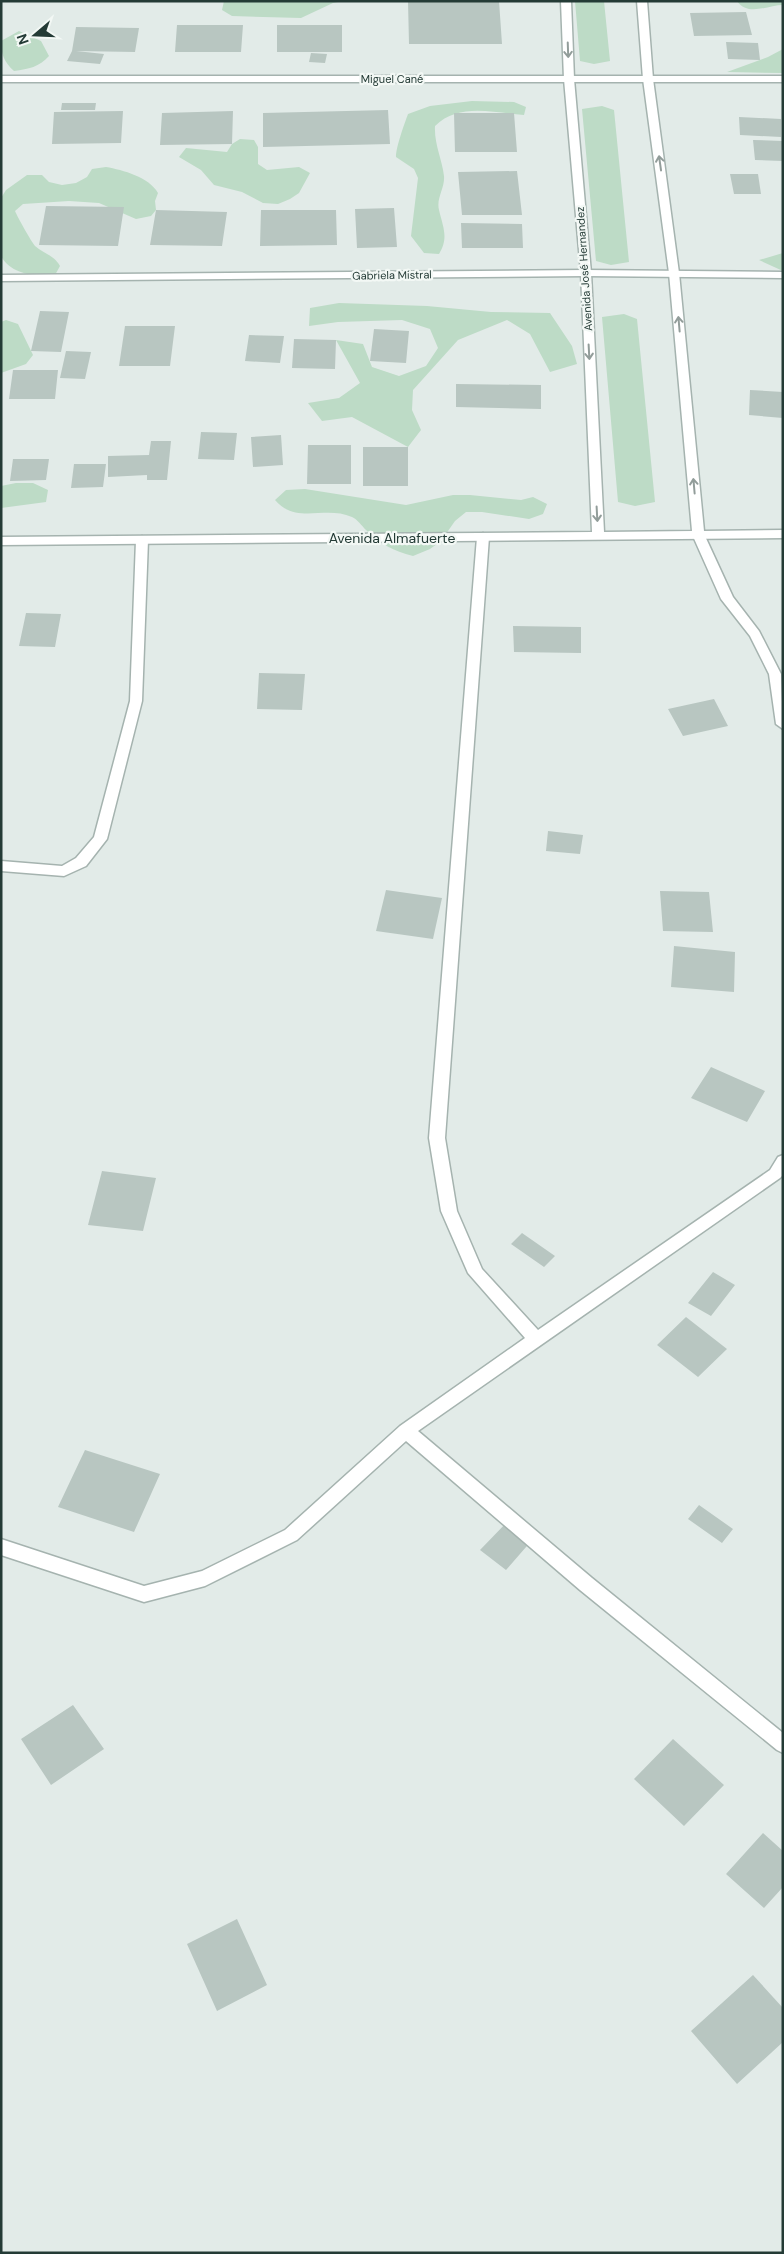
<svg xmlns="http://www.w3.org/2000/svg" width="784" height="2254" font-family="'DM Sans',sans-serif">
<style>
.green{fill:#bddbc6}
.building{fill:#b8c6c1}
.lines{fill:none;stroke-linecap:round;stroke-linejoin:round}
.minor-casing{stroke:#a5b3af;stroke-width:3}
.tertiary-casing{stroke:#a5b3af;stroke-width:3}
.minor{fill:#fff;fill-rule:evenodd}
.tertiary{fill:#fff;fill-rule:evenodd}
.oneway{stroke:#929d9a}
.labels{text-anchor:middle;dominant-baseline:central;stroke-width:4.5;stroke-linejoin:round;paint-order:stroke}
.far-street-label{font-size:11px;fill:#243b36;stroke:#f3f8f5}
.street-label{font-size:14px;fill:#243b36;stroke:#f3f8f5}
</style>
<rect width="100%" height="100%" fill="#e2ebe8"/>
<path class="green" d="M224,1H343L333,3L301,18L232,16L222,10Z
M575,1H604L610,61L594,64L580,61Z
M737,1H783V5C768,5 748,17 737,1Z
M19,31L41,41L49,56C39,67 29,69 14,71C4,62 1,54 1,41Z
M783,49V73L727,72L768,57Z
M472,101L514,102L526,107L524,115C494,113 459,102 435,126C434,144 442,159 444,176C445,188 436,198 439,210C443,227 449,238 439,254L424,253L411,236L418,178L414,169L396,157C396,147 404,125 408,114L430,106Z
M602,106L614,110L629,262L611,265L596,261L582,109Z
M240,139L254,140L258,147V164L267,170L299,167L310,173L299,193L290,199L278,204L263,203L242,192L214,185L201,170L179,157L186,148L227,152L232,144Z
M106,167C123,170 149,177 158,193L155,201L156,210L151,216L136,219L99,203L69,201L23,204L15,211C18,218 31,241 35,246C44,254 54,255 60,266L55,275C37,277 11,275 1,256V198L6,190L27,175H42L49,182L62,185L76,183L87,177L92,169Z
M783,253V271L759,260Z
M339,303L427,306L491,312L550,313L572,346L577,364L550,372L530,334L507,320L458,340L413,390L412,410L421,430L408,447L352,417L322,421L308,403L339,398L360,383L336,340L363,344L372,367L399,376L426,366L438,348L430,329L402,320L338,322L309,326L310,308Z
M624,314L637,319L655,502L635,506L618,502L602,317Z
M6,320L18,324L33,355L26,364L1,373V322Z
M16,483H33L48,490L46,502L1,508V486Z
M305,489L406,505L453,495H470L521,500L533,497L547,504L543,514L529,519L482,512H466L455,521L441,541L430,549L413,556C393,551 381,544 366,530C362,526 357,519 352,517C325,505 296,525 275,500L286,490Z"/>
<path class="building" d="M408,1H499L502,44H409Z
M746,12L752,35L694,36L690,13Z
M177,25H243L241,52H175Z
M277,25H342V52H277Z
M76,27L139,28L135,52L76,51L104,54L100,64L67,61L72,51Z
M726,42L758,43L760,60L728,59Z
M311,53L327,54L325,63L309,62Z
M62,103H96L95,110H61Z
M388,110L390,144L263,147V113Z
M123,111L121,143L52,144L54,112Z
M233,111L232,144L160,145L162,113Z
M454,113H514L517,152H455Z
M739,117L781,119V137L740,135Z
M753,140L783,141V161L755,160Z
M517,171L522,215H462L458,172Z
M730,174H758L761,194H734Z
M46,206L124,207L118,246L39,245Z
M394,208L397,247L357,248L355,209Z
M156,210L227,212L222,246L150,245Z
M261,210H336L337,245L260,246Z
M461,223L522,224L523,248H462Z
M40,311L69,312L61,352L31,351Z
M125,326H175L170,366H119Z
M374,329L409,331L406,363L370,361Z
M249,335L284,336L280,363L245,361Z
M294,339L336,340L335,369L292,368Z
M66,351L91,352L85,379L60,378Z
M13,370H58L55,399H9Z
M456,384L541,385V409L456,407Z
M750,390L783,392V418L749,415Z
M201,432L237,433L234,460L198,459Z
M281,435L283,465L253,467L251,437Z
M151,441H171L167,480H147V475L108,477V456L149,455Z
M308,445H351V484H307Z
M363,447H408V486H363Z
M13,459H49L46,480L10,481Z
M74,464H106L103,487L71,488Z
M26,613L61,614L55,647L19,646Z
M513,626L581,627V653L514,652Z
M259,673L305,674L302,710L257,709Z
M714,699L728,726L683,736L668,709Z
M548,831L583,835L580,854L546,851Z
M386,890L442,898L433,939L376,931Z
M660,891L709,892L713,932L663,931Z
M674,946L735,952L734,992L671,987Z
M711,1067L765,1091L747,1122L691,1098Z
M102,1171L156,1178L143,1231L88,1225Z
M522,1233L555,1256L544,1267L511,1244Z
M713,1272L735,1285L711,1316L688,1303Z
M686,1317L727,1349L698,1377L657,1345Z
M85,1450L160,1474L134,1532L58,1507Z
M699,1505L733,1529L722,1543L688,1519Z
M509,1520L533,1539L506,1570L480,1550Z
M73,1705L104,1749L51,1785L21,1739Z
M673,1739L724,1785L684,1826L634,1779Z
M763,1833L783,1851V1887L764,1908L726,1874Z
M237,1919L267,1985L217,2011L187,1944Z
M753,1975L783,2008V2042L737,2084L691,2031Z"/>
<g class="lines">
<g class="minor-casing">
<path id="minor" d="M1,76H783V82H1Z
M586,270L783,272V278L586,276L1,281V275Z
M698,530L704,534L733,597L759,631L781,674L783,729L776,724L769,674L750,636L721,599L692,534Z
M483,533L489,537L445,1138L457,1211L482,1269L538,1330L770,1170L778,1157L783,1155V1175L780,1178L418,1431L592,1578L783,1733V1753L777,1750L580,1590L406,1441L297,1540L205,1586L144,1602L1,1555V1539L144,1586L202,1571L285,1530L400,1426L525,1338L468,1273L441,1211L429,1138L477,537Z
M142,536L148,540L142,701L107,839L86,866L64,876L1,871V861L62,866L76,858L94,837L130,701L136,540Z"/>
</g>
<g class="tertiary-casing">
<path id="tertiary" d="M561,1H571L574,79L591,273L604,532L692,531L669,273L643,79L637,1H647L653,79L679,273L704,531L783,530V538L1,545V537L592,532L581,273L564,79Z"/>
</g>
<use href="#minor" class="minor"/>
<use href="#tertiary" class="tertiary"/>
</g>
<defs><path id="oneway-shaft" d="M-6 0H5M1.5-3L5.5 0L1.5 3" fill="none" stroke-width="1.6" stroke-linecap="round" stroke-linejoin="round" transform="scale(1.25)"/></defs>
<g class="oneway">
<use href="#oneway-shaft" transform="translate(568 50) rotate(88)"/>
<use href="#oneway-shaft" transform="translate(660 163) rotate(-98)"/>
<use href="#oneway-shaft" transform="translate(679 324) rotate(-95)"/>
<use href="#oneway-shaft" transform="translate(589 352) rotate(87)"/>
<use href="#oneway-shaft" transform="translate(694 486) rotate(-95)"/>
<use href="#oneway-shaft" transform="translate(597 514) rotate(87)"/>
</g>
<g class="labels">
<g class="far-street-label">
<text x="392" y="79">Miguel Cané</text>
<text transform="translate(584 269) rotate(-94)">Avenida José Hernandez</text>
<text transform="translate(392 275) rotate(-1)">Gabriela Mistral</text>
</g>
<g class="street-label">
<text x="392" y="538">Avenida Almafuerte</text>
</g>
</g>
<rect width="784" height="2254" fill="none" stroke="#243b36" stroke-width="5"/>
<g transform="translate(35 35) rotate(251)" stroke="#f3f8f5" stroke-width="4" paint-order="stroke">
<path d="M0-4L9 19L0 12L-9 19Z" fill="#243b36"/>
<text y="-8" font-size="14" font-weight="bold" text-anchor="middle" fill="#243b36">N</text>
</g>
</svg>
